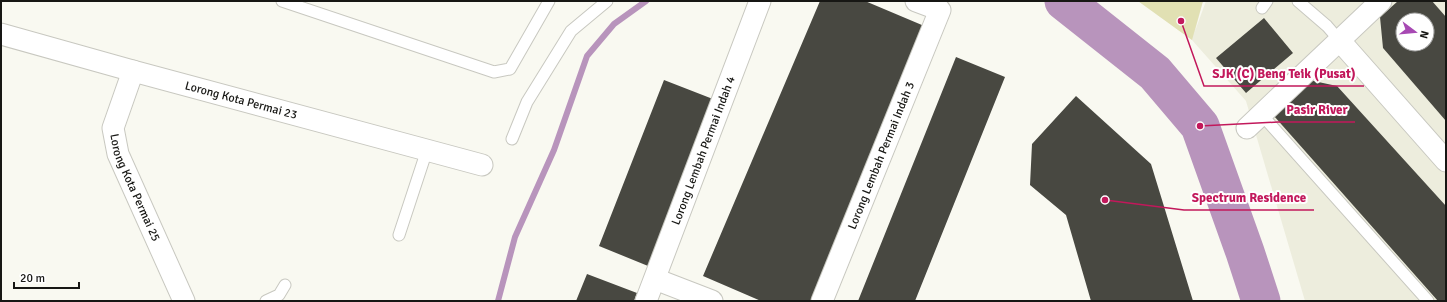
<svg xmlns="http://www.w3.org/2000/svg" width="1447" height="302" font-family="Signika,sans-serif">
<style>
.built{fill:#ededdd;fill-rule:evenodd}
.green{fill:#e1e0b3}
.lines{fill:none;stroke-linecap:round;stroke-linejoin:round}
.stream{stroke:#b894bc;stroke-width:6}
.river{stroke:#b894bc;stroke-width:39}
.building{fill:#484841;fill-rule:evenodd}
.lane-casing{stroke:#c8c8c0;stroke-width:13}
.street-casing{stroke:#c8c8c0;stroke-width:23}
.lane{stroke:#fff;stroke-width:11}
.street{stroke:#fff;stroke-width:21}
.labels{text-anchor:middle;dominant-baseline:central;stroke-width:4;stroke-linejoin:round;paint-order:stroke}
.street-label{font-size:12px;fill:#171714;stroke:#fff}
.leader{fill:none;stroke:#c2185b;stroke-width:1.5}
.callout-dot{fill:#c2185b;stroke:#fff;stroke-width:1.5}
.callout-label{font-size:13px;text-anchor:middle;font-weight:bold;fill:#c2185b;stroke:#fff;stroke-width:4;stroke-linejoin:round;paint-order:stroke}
</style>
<rect width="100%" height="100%" fill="#f9f9f1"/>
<path class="built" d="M1138,1H1203L1195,31L1206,1H1446V301H1305L1246,101L1192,40ZM1403,20H1427V44H1403Z"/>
<path class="green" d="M1138,1H1203L1192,40Z"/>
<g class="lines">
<path class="stream" d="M498,301L515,237L554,150L587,56L614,24L646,1"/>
<path class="river" d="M1064,1L1155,73L1200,126L1245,252L1261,301"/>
</g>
<path class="building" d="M820,1H865L929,28L812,301H761L703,276Z
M1398,1H1432L1446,17V121L1383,48L1380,17ZM1403,20H1427V44H1403Z
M1264,18L1293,53L1246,93L1216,58Z
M956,57L1005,77L915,301H858Z
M664,80L718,101L653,268L599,246Z
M1309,80L1337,86L1446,206V301H1438L1274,116Z
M1076,96L1151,164L1193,301H1091L1066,215L1030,185L1032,144Z
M587,274L637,293L634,301H576Z"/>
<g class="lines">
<g class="lane-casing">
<path id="lane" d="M282,1L494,72L510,69L549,1
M1298,1L1327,26L1340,41
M1262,8L1267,1
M1261,114L1428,301
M512,139L527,102L571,31L607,1
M399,235L427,150
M266,301L279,295L285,285"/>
</g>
<g class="street-casing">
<g id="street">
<path id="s1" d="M1,34L133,71L482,165"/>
<path d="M1340,41L1446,161"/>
<path id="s2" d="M133,71L113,128L118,154L184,301"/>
<path d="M1247,128L1381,1"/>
<path d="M655,279L712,301"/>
<path id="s3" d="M646,301L760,1"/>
<path id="s4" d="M822,301L940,10L916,1"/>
</g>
</g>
<use href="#lane" class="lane"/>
<use href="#street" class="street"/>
</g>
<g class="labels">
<g class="street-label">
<text stroke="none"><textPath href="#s1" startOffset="249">Lorong Kota Permai 23</textPath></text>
<text stroke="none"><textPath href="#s3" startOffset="161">Lorong Lembah Permai Indah 4</textPath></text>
<text stroke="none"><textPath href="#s4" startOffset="157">Lorong Lembah Permai Indah 3</textPath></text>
<text stroke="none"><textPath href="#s2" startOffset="124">Lorong Kota Permai 25</textPath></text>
</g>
</g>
<path class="leader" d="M1181 21L1204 86H1364M1200 126L1278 122H1355M1105 200L1184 210H1314"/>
<g class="callout-dot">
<circle cx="1181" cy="21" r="4"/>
<circle cx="1200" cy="126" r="4"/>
<circle cx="1105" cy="200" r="4"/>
</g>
<g class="callout-label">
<text x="1284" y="78">SJK (C) Beng Teik (Pusat)</text>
<text x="1317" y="114">Pasir River</text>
<text x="1249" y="202">Spectrum Residence</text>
</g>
<rect width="1447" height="302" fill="none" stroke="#171714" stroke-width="4"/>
<g transform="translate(1415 32) rotate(106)"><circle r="19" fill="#ffffff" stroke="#a2a2a1"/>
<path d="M0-3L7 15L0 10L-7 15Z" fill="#a749b3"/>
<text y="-6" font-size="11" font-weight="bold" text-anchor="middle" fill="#171714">N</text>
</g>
<path d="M14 282v6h65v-6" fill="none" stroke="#171714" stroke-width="2"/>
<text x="20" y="282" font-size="12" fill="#171714" stroke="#ffffff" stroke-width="3" paint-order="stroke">20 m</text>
</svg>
